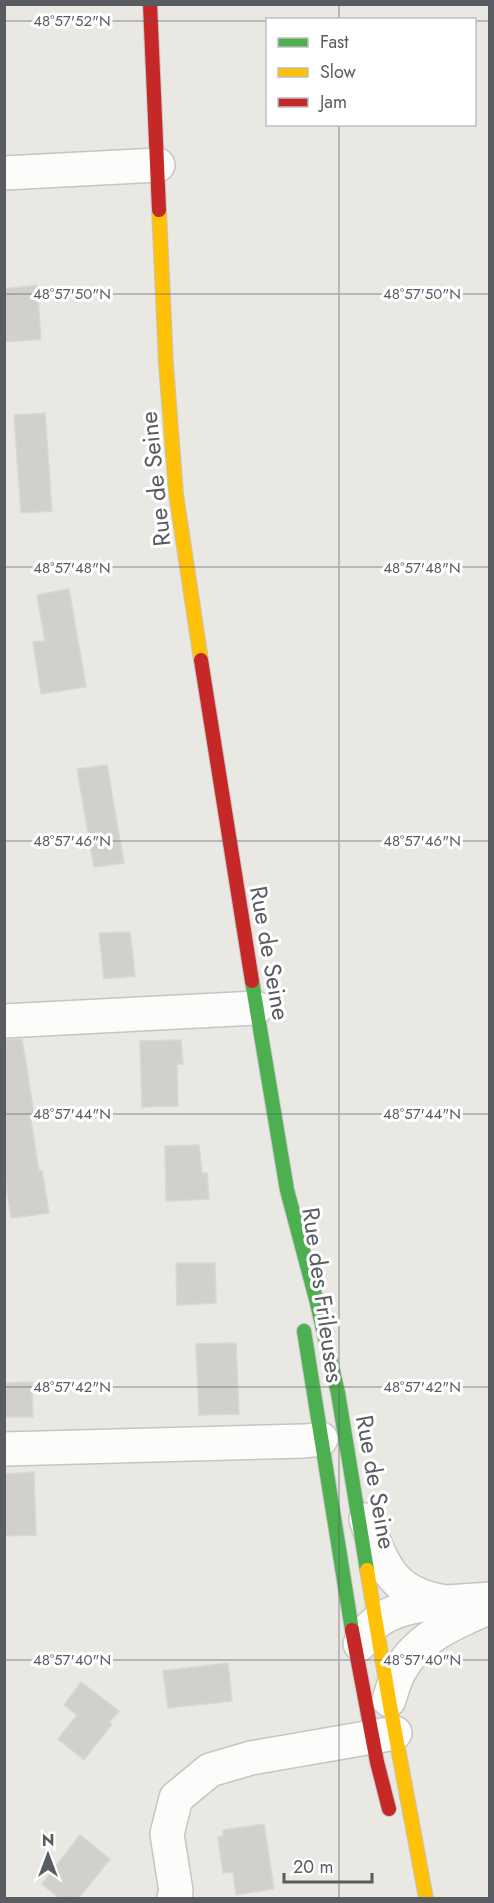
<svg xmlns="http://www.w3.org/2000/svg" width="494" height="1903" font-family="Jost,sans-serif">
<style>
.building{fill:#d1d0cd;stroke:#d8d7d2;stroke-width:1.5}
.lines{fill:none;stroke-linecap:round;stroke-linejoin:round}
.street-casing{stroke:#c5c5c4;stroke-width:36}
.fast-casing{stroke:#c6c6c5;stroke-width:16}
.slow-casing{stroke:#c6c6c5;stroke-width:16}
.jam-casing{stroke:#c6c6c5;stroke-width:16}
.street{stroke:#fcfcfb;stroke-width:33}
.fast{stroke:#4caf50;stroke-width:14}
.slow{stroke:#ffc107;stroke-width:14}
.jam{stroke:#c62828;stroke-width:14}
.ticks{fill:none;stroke:#595d61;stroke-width:1.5;stroke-opacity:0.45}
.labels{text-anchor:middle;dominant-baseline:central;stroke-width:6;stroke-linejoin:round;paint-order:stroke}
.street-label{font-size:24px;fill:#595d61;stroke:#fff}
.ticks-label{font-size:15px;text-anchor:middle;fill:#595d61;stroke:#fff;stroke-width:6;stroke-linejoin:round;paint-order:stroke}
</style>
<rect width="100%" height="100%" fill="#e9e8e3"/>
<path class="building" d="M37,285L41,339L4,342V289Z
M45,413L52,511L21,513L14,415Z
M69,589L86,687L41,694L33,642L45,641L37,595Z
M107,765L124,863L94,867L77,769Z
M130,932L135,976L104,979L99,933Z
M22,1039L34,1113L30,1114L39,1171H42L49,1213L11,1218L4,1172V1040Z
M181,1040L183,1064H177L178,1106L142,1107L140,1041Z
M199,1145L202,1173H207L209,1199L166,1201L165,1146Z
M176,1263H215L216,1303L177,1305Z
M236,1343L239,1414L199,1415L196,1344Z
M32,1382L33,1417H4V1383Z
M34,1472L36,1535L4,1536V1474Z
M228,1663L232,1701L168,1708L163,1671Z
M81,1682L119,1711L109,1722L112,1724L84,1760L58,1739L77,1715L64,1705Z
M264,1824L274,1889L236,1895L233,1872L223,1873L218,1837L223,1836V1830Z
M80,1835L110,1859L78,1899H60L42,1884Z"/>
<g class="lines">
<g class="street-casing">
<path id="street" d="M4,173L158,165
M4,1021L256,1008
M4,1449L305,1441L321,1439
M366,1520C384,1570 395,1597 453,1603
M360,1644C377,1599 449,1603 490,1599
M389,1700C392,1690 395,1678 401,1669C418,1637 458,1621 490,1607
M174,1898L176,1891L167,1834L176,1798L210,1770L251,1758L395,1733"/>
</g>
<g class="fast-casing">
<path id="fast" d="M252,981L287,1190L316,1299L338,1393L367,1570
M304,1331L352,1630"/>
</g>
<g class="slow-casing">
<path id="slow" d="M159,210L166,364L176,494L201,660
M367,1570L389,1700L426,1898"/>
</g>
<g class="jam-casing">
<path id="jam" d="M150,4L159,210
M201,660L252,981
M352,1630L377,1762L389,1809"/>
</g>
<use href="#street" class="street"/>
<use href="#fast" class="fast"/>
<use href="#slow" class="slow"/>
<use href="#jam" class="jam"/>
</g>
<path class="ticks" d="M339,4V20M4,21H268M474,21H490M339,124V1898M4,294H490M4,567H490M4,841H490M4,1114H490M4,1387H490M4,1660H490"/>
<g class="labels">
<g class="street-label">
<text transform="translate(155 479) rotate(-96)">Rue de Seine</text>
<text transform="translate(270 953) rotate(80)">Rue de Seine</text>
<text transform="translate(323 1295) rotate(82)">Rue des Frileuses</text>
<text transform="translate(376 1482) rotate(80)">Rue de Seine</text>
</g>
</g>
<g class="ticks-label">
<text x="72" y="26">48°57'52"N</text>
<text x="72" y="299">48°57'50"N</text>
<text x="422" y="299">48°57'50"N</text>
<text x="72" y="573">48°57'48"N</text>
<text x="422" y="573">48°57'48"N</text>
<text x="72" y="846">48°57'46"N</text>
<text x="422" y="846">48°57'46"N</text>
<text x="72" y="1119">48°57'44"N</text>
<text x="422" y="1119">48°57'44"N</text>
<text x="72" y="1392">48°57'42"N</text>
<text x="422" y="1392">48°57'42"N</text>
<text x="72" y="1665">48°57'40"N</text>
<text x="422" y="1665">48°57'40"N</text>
</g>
<rect width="494" height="1903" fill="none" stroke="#595d61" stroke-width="12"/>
<rect x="266" y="18" width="210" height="108" fill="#ffffff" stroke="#bdbec0" stroke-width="1.5"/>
<rect x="278" y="38" width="30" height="9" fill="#4caf50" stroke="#bdbec0" stroke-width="1.5"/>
<text x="320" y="48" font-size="18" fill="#595d61">Fast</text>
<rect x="278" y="68" width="30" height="9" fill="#ffc107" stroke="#bdbec0" stroke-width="1.5"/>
<text x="320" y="78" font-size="18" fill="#595d61">Slow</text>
<rect x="278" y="98" width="30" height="9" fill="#c62828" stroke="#bdbec0" stroke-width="1.5"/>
<text x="320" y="108" font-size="18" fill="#595d61">Jam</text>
<g transform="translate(48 1855)" stroke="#ffffff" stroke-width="4.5" paint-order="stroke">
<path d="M0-4.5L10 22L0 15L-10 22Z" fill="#595d61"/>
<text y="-9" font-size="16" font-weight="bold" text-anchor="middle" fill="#595d61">N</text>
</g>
<path d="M284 1873v9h88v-9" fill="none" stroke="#595d61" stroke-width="3"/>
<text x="293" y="1873" font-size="18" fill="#595d61" stroke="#ffffff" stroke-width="4.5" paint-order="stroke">20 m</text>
</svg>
